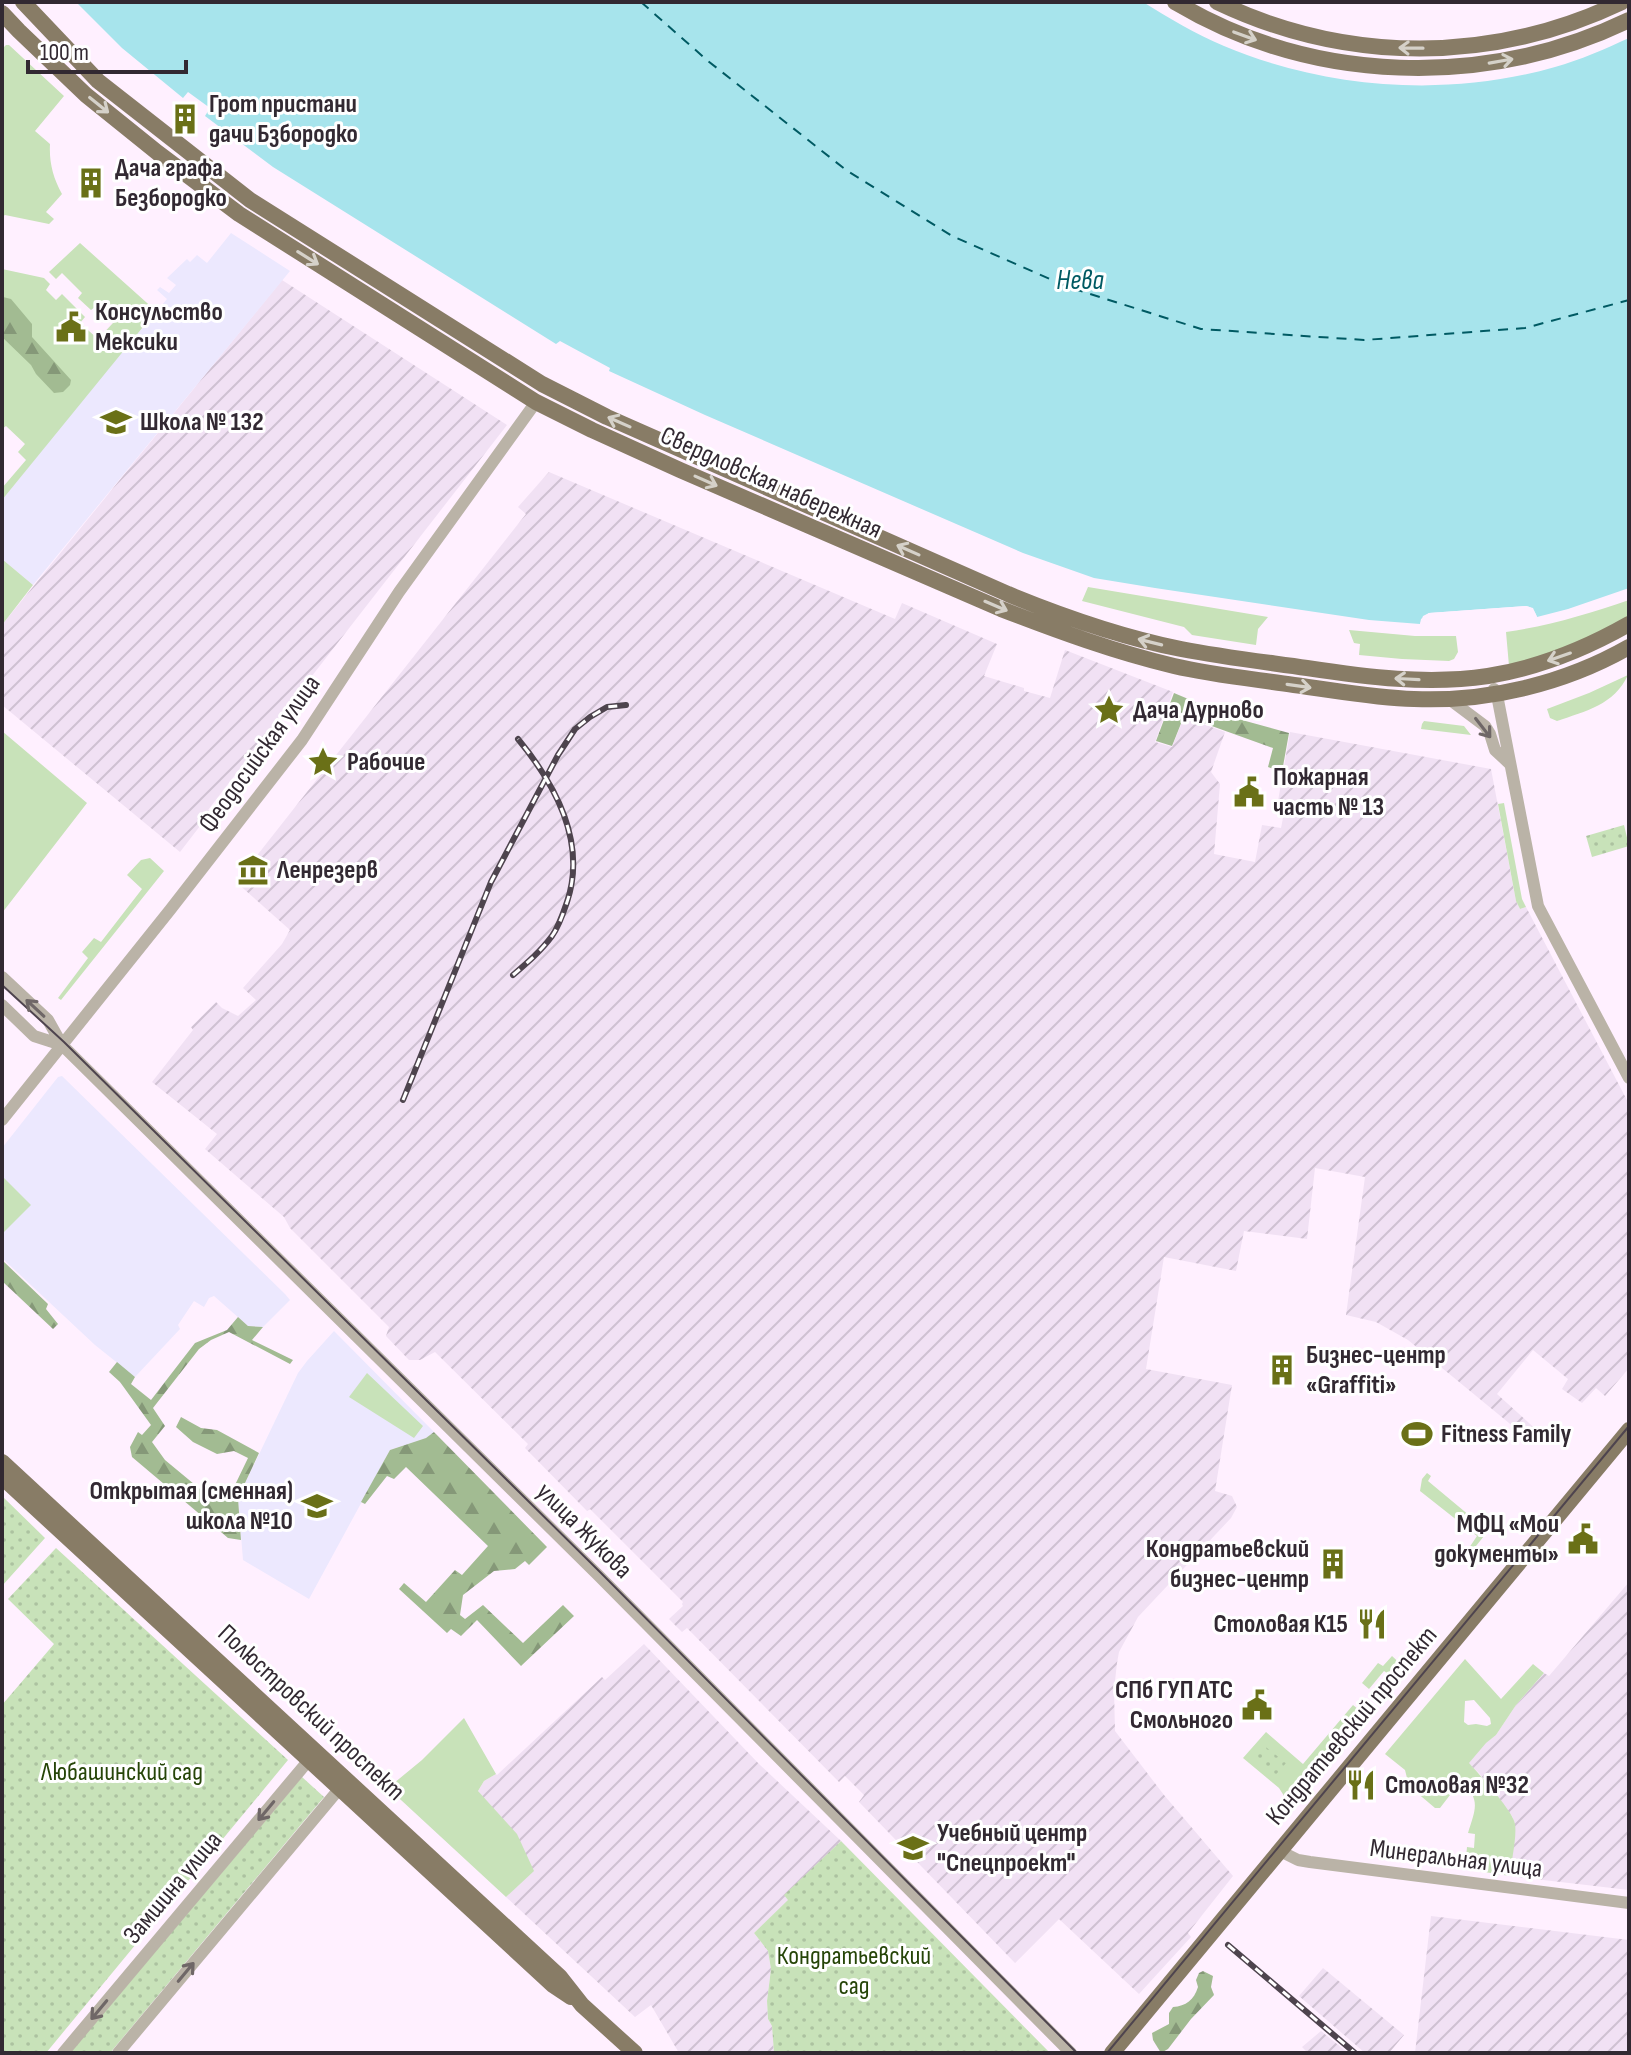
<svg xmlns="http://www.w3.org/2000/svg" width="1631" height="2055" font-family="'Sofia Sans Condensed',sans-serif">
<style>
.industrial{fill:url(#industrial-furrows)}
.education{fill:#ece8fe}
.grass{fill:#c8e2b9;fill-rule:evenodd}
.forest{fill:url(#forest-firs)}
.park{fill:url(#park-dots)}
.water{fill:#a7e4ec}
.pier{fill:#fff0ff}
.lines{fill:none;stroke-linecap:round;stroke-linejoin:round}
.ferry{stroke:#005a63;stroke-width:2;stroke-dasharray:10 8;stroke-linecap:butt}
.minor{stroke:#bab3a7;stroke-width:12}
.major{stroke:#887c66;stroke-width:16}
.tram{stroke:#4e444e;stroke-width:2}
.rail-casing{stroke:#4e444e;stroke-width:6}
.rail{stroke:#fff;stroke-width:3;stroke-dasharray:9;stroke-linecap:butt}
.oneway{stroke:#d5d1c9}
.oneway2{stroke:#6f6767}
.labels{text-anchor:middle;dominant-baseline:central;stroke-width:6;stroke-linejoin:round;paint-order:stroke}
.poi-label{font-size:26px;font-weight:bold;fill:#322932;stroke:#fff;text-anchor:start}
.street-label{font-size:26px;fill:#322932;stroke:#fff}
.park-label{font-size:26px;fill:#264508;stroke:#fff}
.water-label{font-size:28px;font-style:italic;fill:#005a63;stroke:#fff}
</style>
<defs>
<pattern id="industrial-furrows" width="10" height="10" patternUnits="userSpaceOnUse" patternTransform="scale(2)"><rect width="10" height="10" fill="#f1e1f4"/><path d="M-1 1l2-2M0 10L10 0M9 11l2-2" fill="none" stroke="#cfc1d2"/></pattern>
<pattern id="forest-firs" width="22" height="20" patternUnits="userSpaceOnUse" patternTransform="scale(2)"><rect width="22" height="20" fill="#a2bb92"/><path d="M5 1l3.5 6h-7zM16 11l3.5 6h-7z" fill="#859878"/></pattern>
<pattern id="park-dots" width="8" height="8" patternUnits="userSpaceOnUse" patternTransform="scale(2)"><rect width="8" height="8" fill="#c8e2b9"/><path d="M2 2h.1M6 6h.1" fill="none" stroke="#acc2a0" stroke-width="1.8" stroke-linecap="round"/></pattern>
</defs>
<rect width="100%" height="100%" fill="#fff0ff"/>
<path class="industrial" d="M282,280L507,425L245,762L208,810L210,813L180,852L2,705V625Z
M549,472L895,619L902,603L997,644L984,676L1024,688V691L1050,698L1065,650L1173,692L1155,742L1172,747L1184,717L1225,732L1211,772L1220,784L1214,854L1255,862L1262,825L1281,828L1286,803L1278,801L1290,732L1491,769L1516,901L1520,909L1526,907L1629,1104V1368L1605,1396L1596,1388L1582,1403L1562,1389L1568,1379L1533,1350L1497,1394L1540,1433L1532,1442L1408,1340L1376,1322L1346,1315L1365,1177L1315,1168L1307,1239L1244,1231L1236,1271L1164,1257L1146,1369L1232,1385L1215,1491L1232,1496L1237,1507L1231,1518L1138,1617L1119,1652L1117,1663L1114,1690L1115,1731L1164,1795L1233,1876L1188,1933L1191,1937L1139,1994L1059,1919L1015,1963L859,1802L864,1795L845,1776L839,1782L687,1628L682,1632L669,1619L683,1606L682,1604L683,1602L590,1509L587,1511L525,1448L528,1444L435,1352L420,1360H409L386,1336L389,1327L290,1228L284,1217L205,1149L217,1134L152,1082L193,1030L191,1027L216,1002L222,1008L238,1016L256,1000L243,988L282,944L290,930L236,882L526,514L518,507Z
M1629,1582V1890L1510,1876L1515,1825L1512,1816L1479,1773L1468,1763L1485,1743L1496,1735L1516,1705L1544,1673L1549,1676Z
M644,1644L759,1764L841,1841L785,1895L789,1900L754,1933L768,1951L771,1969L767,2001L768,2019L772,2026L774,2053H679L651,2005L635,2017L506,1897L533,1871L478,1791L484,1781L496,1774L497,1775L602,1677L605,1680Z
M1431,1916L1629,1940V2053H1415Z
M1323,1968L1404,2035L1389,2053H1365L1299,1996Z
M1321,2031L1348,2053H1308L1302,2047Z"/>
<path class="education" d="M231,233L290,271L33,585L2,559V500L99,379L167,299L157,290L160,287L169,293L176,285L167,278L187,259L190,262L197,255L207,263Z
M62,1076L285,1294L290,1300L263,1327L248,1326L214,1296L209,1298L204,1307L194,1301L178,1325L180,1329L135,1377L95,1345L2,1258V1148L58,1077Z
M334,1331L434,1432L427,1438L390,1450L309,1599L243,1560L238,1498L298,1373L307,1361Z"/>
<path class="grass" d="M6,45H9L64,96L35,131L50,144C49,162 53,178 62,194L46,212L54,219L49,224L5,215L2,217V49Z
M80,243L156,311L2,500V488L26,460L18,452L25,444L6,426L2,429V269L44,278L50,284L46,290L56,300L62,294L85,317L80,323L98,339L113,323L95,307L91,310L78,298L82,293L62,273L56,279L49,272Z
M2,559L33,585L2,625Z
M1088,587L1268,617L1258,629L1256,645L1192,635L1184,627L1082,601Z
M1629,600V618L1581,643L1509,666L1506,632C1549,626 1588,614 1629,600Z
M1349,630L1415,636H1456L1458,652L1454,659L1449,661L1402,659L1359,655L1360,644L1354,643Z
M1628,675C1614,705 1586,711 1557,721L1550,718L1547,709L1589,693Z
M1424,721L1464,726L1471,735L1421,729L1422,724Z
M2,731L87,803L2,913Z
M1504,803L1522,899L1526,907L1520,909L1516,901L1498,804Z
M150,858L164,871L61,1000L58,998L88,958L82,952L94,938L101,942L142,889L127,875L141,860Z
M3,1177L31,1205L2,1234V1178Z
M367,1373L423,1426L414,1438L349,1397Z
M1427,1473L1431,1476L1428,1481L1488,1531L1472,1551L1469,1548L1477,1536L1420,1491L1422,1479Z
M1392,1656L1407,1670L1398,1681L1384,1671L1369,1689L1362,1683L1378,1663L1383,1666Z
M1465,1659L1501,1699L1533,1664L1544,1673L1516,1705L1496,1735L1486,1743L1469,1763C1479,1774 1513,1811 1515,1824C1517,1838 1511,1861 1510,1876L1465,1869L1467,1847L1474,1848L1475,1834L1468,1833C1475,1810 1482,1798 1460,1782L1440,1808H1435L1409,1786L1405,1770L1385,1754ZM1474,1700L1490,1718L1491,1724L1487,1726L1476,1724L1468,1725L1464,1722L1465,1701Z
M1353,1705L1368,1717L1293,1810L1279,1788L1243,1758L1266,1732L1303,1764Z
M464,1718L496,1774L484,1781L478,1791L517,1834L534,1871L506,1897L388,1788L422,1760Z"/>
<path class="forest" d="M3,297L11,299L32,324V337L71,380L70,385L63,392L54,393L36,374L31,365L2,337Z
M1174,693L1231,717L1289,733L1282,772L1268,767L1273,748L1184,716L1172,746L1156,741Z
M2,1260L48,1304L46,1309L58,1324L53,1329L2,1281Z
M238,1317L248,1326L263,1327L252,1340L293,1360L290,1364L229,1332L211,1340L199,1349L153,1408L165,1426L152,1442L165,1460L200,1489L219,1491L227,1485L234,1487L248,1458L234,1451L217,1454L193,1442L176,1427L181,1417L201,1428L217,1430L259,1453L238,1498L241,1540L228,1538L132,1457L130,1447L138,1432L142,1435L151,1425L120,1382L109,1372L117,1362L135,1377L131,1384L151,1400L195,1343L227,1330Z
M434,1432L547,1547L529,1565L525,1561L515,1569L494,1571L463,1595L460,1615L465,1619L483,1605L523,1643L563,1605L574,1616L521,1666L477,1620L461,1636L451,1629L447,1633L399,1589L404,1583L426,1602L455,1570L462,1575L488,1546L406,1467L394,1479L387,1476L365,1504L361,1502L390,1450L426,1438Z
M1203,1971L1213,1976L1211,1987L1214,1995L1191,2019L1168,2049L1161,2053L1153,2040L1152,2033L1169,2024V2013L1173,2007C1186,2006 1194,2000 1198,1987L1196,1980L1199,1973Z"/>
<path class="park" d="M1624,825L1629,846L1592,857L1586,836Z
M2,1496L45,1538L2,1586Z
M56,1548L288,1760L46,2053H2V1705L54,1644L8,1599Z
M1262,1744L1286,1763L1273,1778L1250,1759Z
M302,1777L324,1797L110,2053H70Z
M841,1841L1050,2053H774L772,2026L768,2019L767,2001L771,1969L768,1951L754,1933L788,1900L784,1895Z"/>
<path class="water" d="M76,2H1143C1169,18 1195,34 1224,46C1326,89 1448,98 1555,67C1580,60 1605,49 1629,38V588L1568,609L1537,617C1535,611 1532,607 1526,606L1429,613L1421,619L1420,624L1369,620L1155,588L1094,578L1077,572L1023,553L705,415L609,371L610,368L560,341L556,344L273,167L205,116L210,108L188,92L183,98L122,48Z"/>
<path class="pier" d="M1526,606L1533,608L1537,617H1533L1530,611L1526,610L1430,617L1426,619L1424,625L1420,624L1423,616L1429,613Z"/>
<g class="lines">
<path class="ferry" d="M641,2L708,61L846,170L952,236L1068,287L1201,329L1364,340L1525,328L1629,300"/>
<path class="minor" d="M1494,689L1497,695L1538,906L1629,1078
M1449,699L1485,726L1490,734L1495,750L1510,764
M2,977L48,1020L62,1045L598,1575L1071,2053
M2,1005L34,1036L62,1045
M2,1120L170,910L302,740L399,592L536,402
M1280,1851L1298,1860L1310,1862L1629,1903
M63,2053L314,1754
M118,2053L345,1782"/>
<path class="major" d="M23,2L98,81L250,200L542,384L607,417L1008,594C1064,617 1121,637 1181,649C1222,657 1265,662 1307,668C1366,677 1428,685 1488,676C1538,668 1585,649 1629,624
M1175,2C1313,84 1485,89 1629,20
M1217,2C1347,64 1492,64 1622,2
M2,13L19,31L86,95L158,153L239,214L536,402L592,430L680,470L1001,609C1058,631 1115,652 1174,666C1213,675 1254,679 1294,685C1333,690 1374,698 1414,699C1488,702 1564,684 1629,647
M2,1462L560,1977L582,2005L635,2053
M2,1477L553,1985L571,1997
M1112,2053L1629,1430"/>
<path class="tram" d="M2,985L64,1042L600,1572L1077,2053
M1107,2053L1629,1426"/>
<g class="rail-casing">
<path id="rail" d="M513,975C527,963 541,951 552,936C559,926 563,914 567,902C587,843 555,784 518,739
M403,1100L491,882L558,755L575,729L590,717L607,707L626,705
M1228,1945L1355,2053"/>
</g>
<use href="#rail" class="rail"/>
</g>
<defs><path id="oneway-shaft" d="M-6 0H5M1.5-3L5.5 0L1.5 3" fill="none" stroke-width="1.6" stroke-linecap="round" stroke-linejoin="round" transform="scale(2)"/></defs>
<g class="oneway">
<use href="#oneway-shaft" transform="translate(1245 36) rotate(20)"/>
<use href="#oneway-shaft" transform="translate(1411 48) rotate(-179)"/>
<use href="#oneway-shaft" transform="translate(1501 61) rotate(-10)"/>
<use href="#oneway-shaft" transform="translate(99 105) rotate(39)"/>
<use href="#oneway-shaft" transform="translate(308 258) rotate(32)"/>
<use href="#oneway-shaft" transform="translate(619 422) rotate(-156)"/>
<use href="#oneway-shaft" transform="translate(706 481) rotate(24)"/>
<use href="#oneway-shaft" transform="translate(908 550) rotate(-156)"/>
<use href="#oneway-shaft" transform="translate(996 606) rotate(23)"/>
<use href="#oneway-shaft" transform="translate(1150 642) rotate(-166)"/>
<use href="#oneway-shaft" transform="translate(1559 657) rotate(161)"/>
<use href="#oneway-shaft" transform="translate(1407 679) rotate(-177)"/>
<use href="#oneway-shaft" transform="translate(1299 686) rotate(8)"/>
</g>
<g class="oneway2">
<use href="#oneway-shaft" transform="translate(1483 728) rotate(52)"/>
<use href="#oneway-shaft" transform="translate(35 1008) rotate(-137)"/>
<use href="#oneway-shaft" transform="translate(266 1811) rotate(130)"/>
<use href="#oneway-shaft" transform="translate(186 1972) rotate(-50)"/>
<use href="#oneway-shaft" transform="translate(99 2010) rotate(130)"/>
</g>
<defs>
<g id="building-bare" transform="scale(2.4)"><path d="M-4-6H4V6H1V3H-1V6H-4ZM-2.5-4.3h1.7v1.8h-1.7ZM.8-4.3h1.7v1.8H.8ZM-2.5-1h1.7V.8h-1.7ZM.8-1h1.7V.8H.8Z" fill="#6a7017" stroke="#fff" stroke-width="2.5" paint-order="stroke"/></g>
<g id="civic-bare" transform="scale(2.4)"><path d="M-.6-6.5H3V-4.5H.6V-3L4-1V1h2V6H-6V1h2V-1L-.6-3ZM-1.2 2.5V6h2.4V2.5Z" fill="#6a7017" stroke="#fff" stroke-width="2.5" paint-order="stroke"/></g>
<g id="school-bare" transform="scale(2.4)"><path d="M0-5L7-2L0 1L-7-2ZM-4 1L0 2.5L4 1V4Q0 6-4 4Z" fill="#6a7017" stroke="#fff" stroke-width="2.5" paint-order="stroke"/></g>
<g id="sight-bare" transform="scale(2.4)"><path d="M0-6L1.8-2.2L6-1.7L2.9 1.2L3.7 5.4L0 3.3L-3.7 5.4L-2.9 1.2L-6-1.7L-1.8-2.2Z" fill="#6a7017" stroke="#fff" stroke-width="2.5" paint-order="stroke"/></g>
<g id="museum-bare" transform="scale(2.4)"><path d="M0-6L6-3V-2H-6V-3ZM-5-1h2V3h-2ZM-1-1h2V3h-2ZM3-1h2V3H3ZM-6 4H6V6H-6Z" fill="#6a7017" stroke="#fff" stroke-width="2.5" paint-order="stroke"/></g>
<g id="stadium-bare" transform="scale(2.4)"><path d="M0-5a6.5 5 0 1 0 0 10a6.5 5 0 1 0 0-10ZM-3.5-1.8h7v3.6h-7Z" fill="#6a7017" stroke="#fff" stroke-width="2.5" paint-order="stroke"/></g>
<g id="restaurant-bare" transform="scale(2.4)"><path d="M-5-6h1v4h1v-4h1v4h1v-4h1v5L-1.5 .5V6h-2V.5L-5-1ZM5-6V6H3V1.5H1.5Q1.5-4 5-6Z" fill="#6a7017" stroke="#fff" stroke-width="2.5" paint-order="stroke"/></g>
<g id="university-bare" transform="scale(2.4)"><path d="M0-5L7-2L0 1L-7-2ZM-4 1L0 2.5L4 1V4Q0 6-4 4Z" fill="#6a7017" stroke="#fff" stroke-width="2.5" paint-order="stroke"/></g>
</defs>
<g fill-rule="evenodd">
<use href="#building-bare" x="185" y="119"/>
<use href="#building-bare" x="91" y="183"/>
<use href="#civic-bare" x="71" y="327"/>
<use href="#school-bare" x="116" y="422"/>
<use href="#sight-bare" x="1109" y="710"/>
<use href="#sight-bare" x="323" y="762"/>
<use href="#civic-bare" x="1249" y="792"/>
<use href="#museum-bare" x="253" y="870"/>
<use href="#building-bare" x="1282" y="1370"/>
<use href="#stadium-bare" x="1417" y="1434"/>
<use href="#school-bare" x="317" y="1506"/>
<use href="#civic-bare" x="1583" y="1539"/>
<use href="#building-bare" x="1333" y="1564"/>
<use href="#restaurant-bare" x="1372" y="1624"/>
<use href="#civic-bare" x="1257" y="1705"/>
<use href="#restaurant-bare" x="1361" y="1785"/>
<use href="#university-bare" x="913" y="1848"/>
</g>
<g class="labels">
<g class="poi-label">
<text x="209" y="104">Грот пристани<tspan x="209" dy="30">дачи Бзбородко</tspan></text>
<text x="115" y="168">Дача графа<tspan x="115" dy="30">Безбородко</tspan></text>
<text x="95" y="312">Консульство<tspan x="95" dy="30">Мексики</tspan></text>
<text x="140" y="422">Школа № 132</text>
<text x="1133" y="710">Дача Дурново</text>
<text x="347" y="762">Рабочие</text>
<text x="1273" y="777">Пожарная<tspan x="1273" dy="30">часть № 13</tspan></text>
<text x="277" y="870">Ленрезерв</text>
<text x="1306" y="1355">Бизнес-центр<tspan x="1306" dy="30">«Graffiti»</tspan></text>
<text x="1441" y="1434">Fitness Family</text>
<text x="293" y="1491" text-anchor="end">Открытая (сменная)<tspan x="293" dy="30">школа №10</tspan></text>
<text x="1559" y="1524" text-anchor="end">МФЦ «Мои<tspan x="1559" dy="30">документы»</tspan></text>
<text x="1309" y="1549" text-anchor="end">Кондратьевский<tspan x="1309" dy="30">бизнес-центр</tspan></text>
<text x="1348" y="1624" text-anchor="end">Столовая К15</text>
<text x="1233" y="1690" text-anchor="end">СПб ГУП АТС<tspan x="1233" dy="30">Смольного</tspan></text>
<text x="1385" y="1785">Столовая №32</text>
<text x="937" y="1833">Учебный центр<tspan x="937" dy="30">"Спецпроект"</tspan></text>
</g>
<g class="street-label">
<text transform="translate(771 483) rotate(24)">Свердловская набережная</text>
<text transform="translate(260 754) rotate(-54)">Феодосийская улица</text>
<text transform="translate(584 1531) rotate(45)">улица Жукова</text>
<text transform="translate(311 1713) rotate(43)">Полюстровский проспект</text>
<text transform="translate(1352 1726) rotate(-50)">Кондратьевский проспект</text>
<text transform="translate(1456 1859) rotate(7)">Минеральная улица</text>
<text transform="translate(173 1888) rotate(-50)">Замшина улица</text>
</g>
<g class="park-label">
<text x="122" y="1772">Любашинский сад</text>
<text x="854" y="1956">Кондратьевский<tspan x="854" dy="30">сад</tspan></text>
</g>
<g class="water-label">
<text x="1080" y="280">Нева</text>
</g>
</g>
<rect width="1631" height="2055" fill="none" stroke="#322932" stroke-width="8"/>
<path d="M28 60v12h158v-12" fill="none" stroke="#322932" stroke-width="4"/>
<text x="40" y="60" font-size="24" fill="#322932" stroke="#ffffff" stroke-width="6" paint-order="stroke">100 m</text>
</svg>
